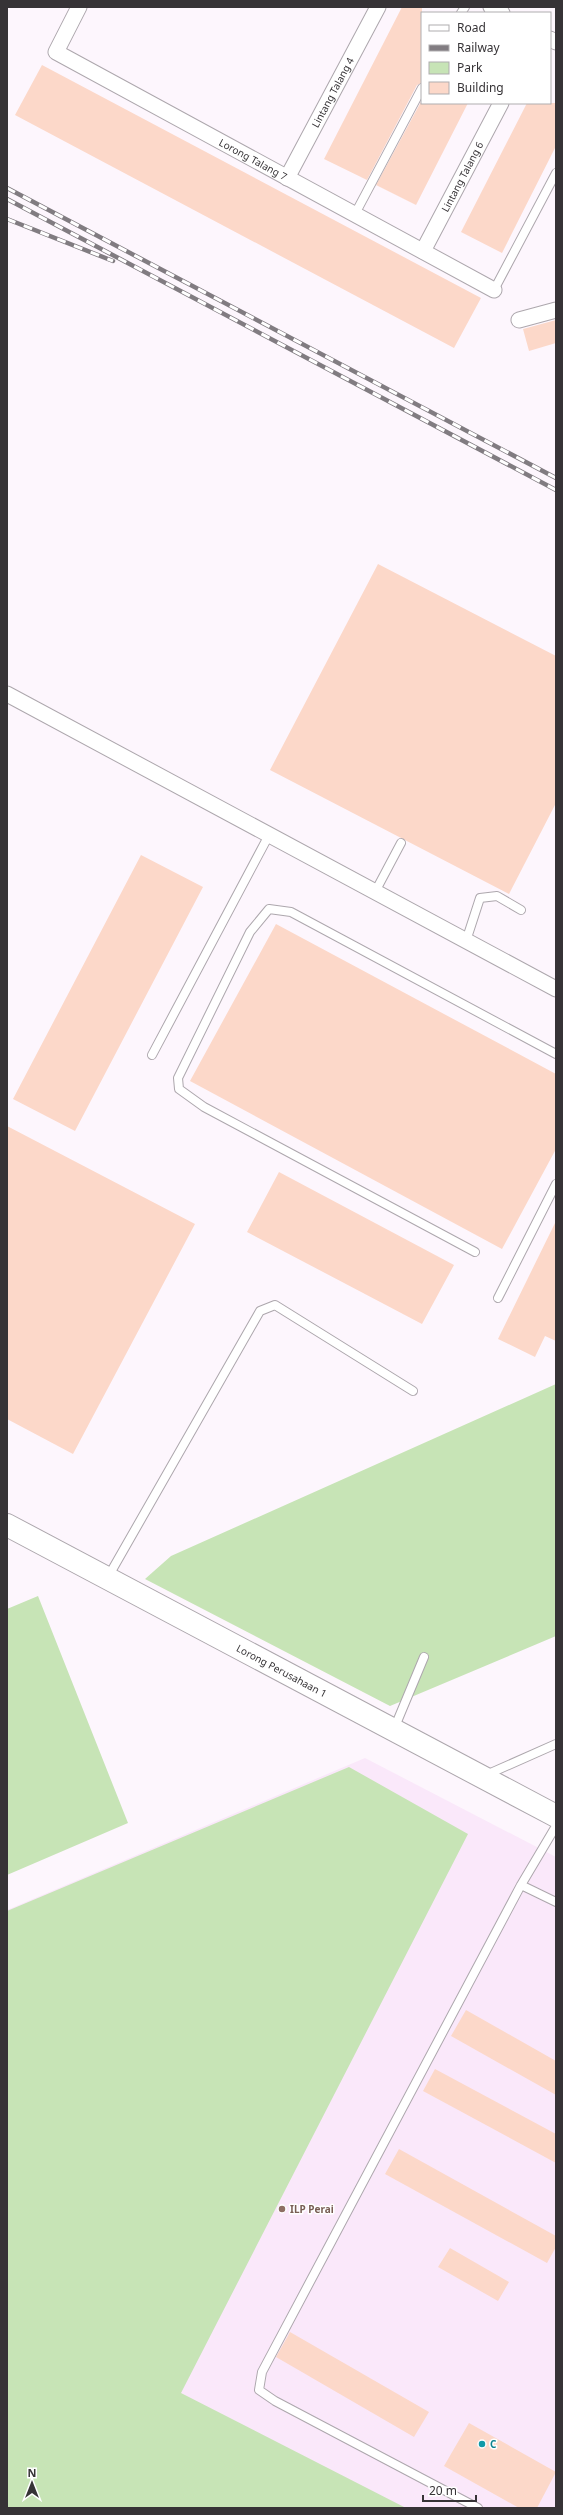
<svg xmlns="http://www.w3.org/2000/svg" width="563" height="2515" font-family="'Noto Sans',sans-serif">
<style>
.education{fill:#fae8fa}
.green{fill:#c7e4b6}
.building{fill:#fcd8c9}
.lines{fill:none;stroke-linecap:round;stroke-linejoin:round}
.lane-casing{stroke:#ada7ad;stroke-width:10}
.street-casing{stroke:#ada7ad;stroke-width:17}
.secondary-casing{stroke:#ada7ad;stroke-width:24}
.lane{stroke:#fff;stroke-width:8}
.street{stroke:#fff;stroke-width:15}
.secondary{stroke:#fff;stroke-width:22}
.rail-casing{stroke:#817c81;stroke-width:4.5}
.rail{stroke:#fff;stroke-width:3;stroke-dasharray:9;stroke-linecap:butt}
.education-dot{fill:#8d6e63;stroke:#fff;stroke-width:1.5}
.culture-dot{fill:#0f9aa8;stroke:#fff;stroke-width:1.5}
.labels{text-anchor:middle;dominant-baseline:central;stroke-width:3;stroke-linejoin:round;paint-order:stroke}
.street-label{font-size:10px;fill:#363336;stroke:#fff}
.education-label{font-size:10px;font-weight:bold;fill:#785e54;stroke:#fff;text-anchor:start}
.culture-label{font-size:10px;font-weight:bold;fill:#0d838f;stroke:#fff;text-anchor:start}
</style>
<rect width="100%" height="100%" fill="#fdf6fd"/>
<path class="education" d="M365,1758L556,1857V2508H7V1910Z"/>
<path class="green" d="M556,1384V1636L390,1706L145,1579L171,1556Z
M38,1596L128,1823L7,1875V1609Z
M349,1767L468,1834L181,2393L406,2508H7V1911Z"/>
<path class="building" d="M402,7H422V83L417,85L367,180L324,159Z
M42,65L481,298L454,348L15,115Z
M422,100V103H468L416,205L376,185Z
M527,103H556V146L502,253L461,232Z
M556,320V343L529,351L523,329Z
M378,564L556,656V803L509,894L270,770Z
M141,855L203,887L75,1131L13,1099Z
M276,924L556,1074V1149L502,1249L190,1081Z
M7,1126L195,1224L73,1454L7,1419Z
M279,1172L454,1265L422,1324L247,1232Z
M556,1221V1341L545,1336L535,1357L498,1339Z
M466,2010L556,2061V2095L451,2036Z
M435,2069L556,2134V2163L423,2091Z
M399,2149L556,2236V2247L547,2263L385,2174Z
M450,2248L509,2282L498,2301L438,2267Z
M290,2332L429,2412L414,2437L276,2357Z
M469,2423L556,2472L537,2508H519L444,2466Z"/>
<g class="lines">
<g class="lane-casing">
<path id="lane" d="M461,13L465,7
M355,214L422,88
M494,290L556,173
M375,892L401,843
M466,941L480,898L497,896L521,910
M152,1055L269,835
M475,1252L204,1107L179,1089L178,1078L250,932L269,909L291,912L556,1054
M498,1298L556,1184
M108,1577L260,1311L275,1305L413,1391
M394,1729L424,1657
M486,1775L556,1744
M521,1885L556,1902
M478,2508L275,2401L259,2390L262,2372L521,1885L556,1826"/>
</g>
<g class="street-casing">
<g id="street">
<path id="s1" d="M79,7L56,52L494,290"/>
<path d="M491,7L502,13"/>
<path d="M550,39L556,42"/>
<path id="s2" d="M287,178L378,7"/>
<path id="s3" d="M423,251L501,103"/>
<path d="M519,320L556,310"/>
<path d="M7,694L556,989"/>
</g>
</g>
<g class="secondary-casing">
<g id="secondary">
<path id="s4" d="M7,1525L556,1816"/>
</g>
</g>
<use href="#lane" class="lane"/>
<use href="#street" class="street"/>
<use href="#secondary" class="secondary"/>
<g class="rail-casing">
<path id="rail" d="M7,188L556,478
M7,199L556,490
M7,219L113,261"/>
</g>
<use href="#rail" class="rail"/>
</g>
<circle class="education-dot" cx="282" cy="2209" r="4"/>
<circle class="culture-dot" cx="482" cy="2444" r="4"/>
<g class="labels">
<g class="street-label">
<text stroke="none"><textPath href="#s2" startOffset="97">Lintang Talang 4</textPath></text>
<text stroke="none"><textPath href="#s1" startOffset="275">Lorong Talang 7</textPath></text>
<text stroke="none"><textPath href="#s3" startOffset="84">Lintang Talang 6</textPath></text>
<text stroke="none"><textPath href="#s4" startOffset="311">Lorong Perusahaan 1</textPath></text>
</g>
<g class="education-label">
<text x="290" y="2209">ILP Perai</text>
</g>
<g class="culture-label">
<text x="490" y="2444">C</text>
</g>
</g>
<rect width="563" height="2515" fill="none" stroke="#363336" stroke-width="16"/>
<rect x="421" y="12" width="130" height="92" fill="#ffffff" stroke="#afadaf"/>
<rect x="429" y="25" width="20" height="6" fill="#ffffff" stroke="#afadaf"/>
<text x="457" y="32" font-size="12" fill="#363336">Road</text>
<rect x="429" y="45" width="20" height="6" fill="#817c81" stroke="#afadaf"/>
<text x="457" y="52" font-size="12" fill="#363336">Railway</text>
<rect x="429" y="62" width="20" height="12" fill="#c7e4b6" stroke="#afadaf"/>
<text x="457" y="72" font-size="12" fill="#363336">Park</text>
<rect x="429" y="82" width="20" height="12" fill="#fcd8c9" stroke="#afadaf"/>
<text x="457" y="92" font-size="12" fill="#363336">Building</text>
<g transform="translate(32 2483)" stroke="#ffffff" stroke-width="3" paint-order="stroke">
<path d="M0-3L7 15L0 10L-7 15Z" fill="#363336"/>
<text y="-6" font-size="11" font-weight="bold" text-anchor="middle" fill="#363336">N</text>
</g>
<path d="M423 2495v6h53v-6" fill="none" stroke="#363336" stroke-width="2"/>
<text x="429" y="2495" font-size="12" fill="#363336" stroke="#ffffff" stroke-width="3" paint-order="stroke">20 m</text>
</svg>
